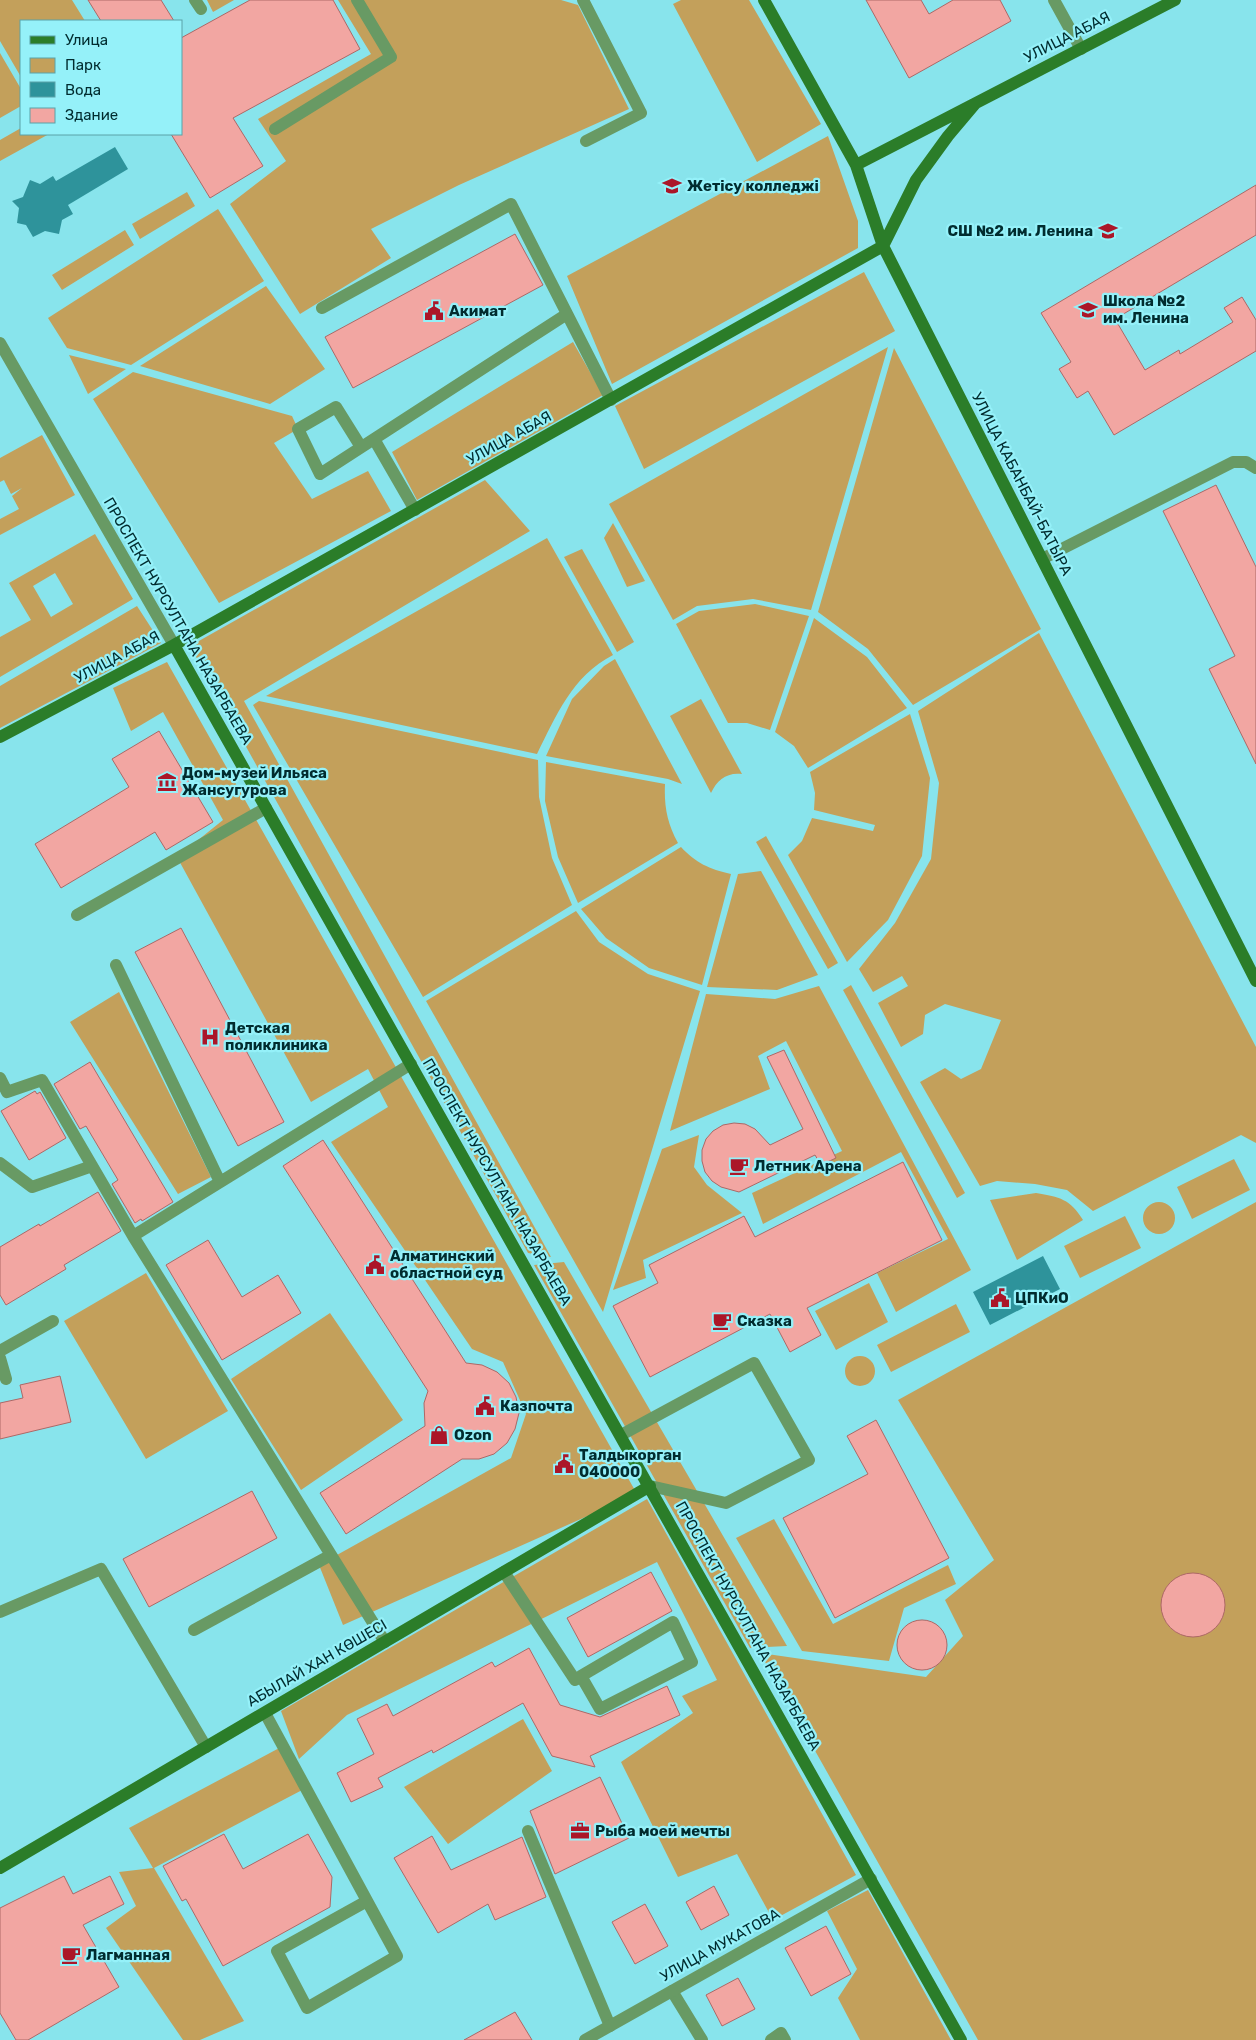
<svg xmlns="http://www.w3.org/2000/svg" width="1256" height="2040" font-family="Rubik,sans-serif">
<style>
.green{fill:#c3a05b;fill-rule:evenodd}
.water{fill:#2e939b}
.building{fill:#f2a6a2;stroke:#ad6866}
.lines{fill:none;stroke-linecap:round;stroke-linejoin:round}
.lane{stroke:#689a64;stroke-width:12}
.street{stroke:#689a64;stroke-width:12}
.secondary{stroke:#2b7d29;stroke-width:12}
.labels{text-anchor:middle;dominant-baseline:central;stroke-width:4.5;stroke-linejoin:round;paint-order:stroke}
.street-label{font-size:15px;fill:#012c2f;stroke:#95f1f9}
.poi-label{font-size:15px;font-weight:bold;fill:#012c2f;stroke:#95f1f9;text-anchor:start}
</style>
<rect width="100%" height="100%" fill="#88e4ec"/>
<path class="green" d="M0,0H72L85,21H21V77L0,41Z
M207,0H234L213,12Z
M338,0H561L578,5L629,109L459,185L371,229L391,258L300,314L230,204L286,161L258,119L371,54Z
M681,0H749L821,124L757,162L673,4Z
M0,53L21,89V106L0,118Z
M21,128V134H49L0,161V140Z
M828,136L858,221V248L612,384L567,276Z
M187,192L195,206L140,239L132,224Z
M218,209L264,281L131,365L67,348L48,318Z
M125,230L134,245L62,290L52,275Z
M864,272L895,331L644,469L615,406Z
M266,286L325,369L270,404L140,366Z
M573,342L603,395L417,500L392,452Z
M888,347L811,610L753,599L697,606L673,620L609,504Z
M894,348L1041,629L913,705L868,649L818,612Z
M69,355L126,369L88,394Z
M133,372L292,416L298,429L274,443L312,499L368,471L391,511L219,603L93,399Z
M42,435L75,495L0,535V519L19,509L12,496L22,488L11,494L4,480L0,482V458Z
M485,480L530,531L244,701L551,1257L528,1253L190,646Z
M613,523L645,581L627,587L604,538Z
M95,534L133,599L0,677V637L31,620L9,583ZM55,573L73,604L51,617L33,586Z
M547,538L613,655C572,676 556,716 537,754L266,696Z
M582,549L634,642L617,652L564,557Z
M755,604L809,616L770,730L747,723H728L676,624L699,611Z
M137,606L161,643L0,728V686Z
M814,618L867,657L907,708L808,768L794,746L775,732Z
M1039,633L1256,1047V1143L1241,1135L1093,1211L1067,1190L1035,1184L997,1181L980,1186L920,1082L945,1068L961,1079L981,1069L1001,1020L945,1004L925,1015L923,1034L901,1047L878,1003L908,986L902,976L873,992L859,969L895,923L931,859L939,783L918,711Z
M615,659L682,784L668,779L546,756L572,699L604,666Z
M167,662L637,1494L343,1625L319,1565L511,1458L526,1414L503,1362L472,1349L331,1142L388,1107L368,1069L311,1102L177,857L223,820L163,712L131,731L113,688Z
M701,699L742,774C727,772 717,780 711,793L670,716Z
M259,701L538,760L539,797L552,858L572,905L423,997L253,705Z
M910,714L930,778L922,856L888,920L847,962L788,855L802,841L812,818L873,831L875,825L814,810L815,793L810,772Z
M546,762L665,784C664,806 667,823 678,843L578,903L558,857L545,801Z
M766,836L838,963L828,969L756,842Z
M681,847C696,863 709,869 731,874L702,985L649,968L606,938L581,909Z
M761,871L818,975L777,990L707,987L738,874Z
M576,911L599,942L648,974L700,991L603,1312L426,1001Z
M851,985L965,1193L957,1198L843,990Z
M819,986L971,1270L896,1312L877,1273L948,1239L901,1152L763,1224L752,1193L842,1151L786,1041L758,1056L770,1089L670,1131L706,994L775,999Z
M119,992L211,1177L178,1194L70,1022Z
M699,1135L694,1167L707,1185L742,1213L643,1260L646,1278L613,1290L662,1149Z
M1234,1159L1250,1190L1192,1219L1177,1187Z
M1036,1193C1060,1197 1070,1199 1083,1220L1017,1260L990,1200Z
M1143 1218a16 16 0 1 1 32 0a16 16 0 1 1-32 0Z
M1256,1202V2040H978L760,1653L926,1677L963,1636L945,1600L994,1560L898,1400Z
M1125,1216L1141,1248L1080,1278L1064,1246Z
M564,1262L787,1646L750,1648L534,1265Z
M146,1273L228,1411L146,1459L64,1321Z
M869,1283L888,1322L836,1350L815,1311Z
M956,1304L970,1332L891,1372L877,1345Z
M330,1313L403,1420L301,1490L231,1379Z
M845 1371a15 15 0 1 1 30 0a15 15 0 1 1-30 0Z
M647,1499L856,1875L773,1920L737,1854L678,1877L621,1762L693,1713L682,1696L717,1680L657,1562L347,1715L299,1759L281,1711Z
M774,1519L833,1624L948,1565L956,1584L904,1608L889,1661L802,1651L736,1538Z
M523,1719L552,1771L448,1844L404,1787Z
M283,1746L306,1788L154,1868L244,2021L200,2040H183L106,1928L136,1906L119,1872L153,1868L129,1828Z
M868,1890L951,2040H860L838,1998L857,1969L827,1911Z"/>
<path class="water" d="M115,147L128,169L68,205L73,214L62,220L59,234L45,231L33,237L26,225L17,223L19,208L12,201L23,197L30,180L40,184L53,176L56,181Z
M1043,1256L1060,1289L990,1325L973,1292Z"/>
<path class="building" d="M88,0H161L174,21H101Z
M250,0H333L360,49L233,118L263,166L210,198L171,134H181V38Z
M866,0H921L929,14L953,0H1000L1011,21L909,78Z
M1256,185V235L1115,319L1145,370L1179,350L1180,354L1233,322L1224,308L1242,297L1256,320V351L1114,435L1088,391L1077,398L1059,369L1071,362L1041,313Z
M515,234L543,285L353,388L325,337Z
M1216,485L1256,567V764L1209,669L1235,656L1163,511Z
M159,731L213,822L166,850L155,832L61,888L35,844L129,787L112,759Z
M181,928L284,1122L238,1146L135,952Z
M784,1050L836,1158L821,1165L815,1155L739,1192L721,1187L712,1181L705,1172L702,1161V1150L706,1139L713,1131L723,1125L734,1123L745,1124L755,1129L770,1145L803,1129L767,1057Z
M90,1062L173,1202L142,1221L141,1219L135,1223L112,1184L118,1180L86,1126L80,1129L54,1084Z
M35,1091L37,1094L40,1092L66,1138L29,1160L1,1111Z
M323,1140L466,1363L482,1365L497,1372L509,1383L516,1397L519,1413L515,1429L507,1443L494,1454L479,1459H462L346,1534L320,1493L425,1426L424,1403L428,1391L283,1166Z
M903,1162L942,1240L807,1308L821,1335L790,1352L770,1314L650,1377L613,1306L658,1283L649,1265L744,1216L755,1237Z
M98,1192L121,1231L64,1265L66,1269L6,1305L0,1295V1247L39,1224L40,1226Z
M208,1240L242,1297L278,1275L301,1313L222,1360L166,1265Z
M60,1376L71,1422L0,1439V1403L23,1398L20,1385Z
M876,1420L949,1558L835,1618L783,1518L868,1474L847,1436Z
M252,1491L277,1538L149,1607L123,1559Z
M651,1572L672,1611L588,1657L567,1618Z
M1161 1605a32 32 0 1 1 64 0a32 32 0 1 1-64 0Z
M897 1645a25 25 0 1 1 50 0a25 25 0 1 1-50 0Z
M529,1648L560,1705L600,1717L667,1686L680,1715L590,1756L595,1767L552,1756L523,1703L433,1753L432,1750L378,1778L383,1787L351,1802L337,1773L374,1754L357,1719L387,1704L393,1716L492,1662L495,1667Z
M600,1777L629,1838L555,1874L530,1811Z
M224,1834L243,1869L308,1834L332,1877L330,1907L223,1966L186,1899L182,1901L163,1866Z
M432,1836L451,1870L522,1837L546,1897L495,1920L488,1904L438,1933L394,1858Z
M64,1876L73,1894L110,1876L124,1904L83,1925L119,1987L28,2040H16L0,2013V1908Z
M714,1886L729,1915L701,1930L686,1902Z
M645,1904L668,1946L635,1964L612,1922Z
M826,1926L851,1974L811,1996L785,1948Z
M738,1978L755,2009L722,2026L706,1995Z
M515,2012L532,2040H464Z"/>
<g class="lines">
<path class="lane" d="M195,0L201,9
M583,0L641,113L586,141
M1054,0L1081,49
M275,129L391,57L357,0
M322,308L511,204L611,400
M374,439L415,510
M361,447L336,407L298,429L320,474L567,314
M1042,559L1233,462H1246L1256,468
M77,915L266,808
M116,965L220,1182
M0,1078L7,1092L42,1080L133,1236L385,1642
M0,1163L32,1187L92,1166
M133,1236L411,1064
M0,1351L53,1321
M0,1358L6,1379
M621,1435L754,1363L809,1460L726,1503L650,1486
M504,1572L575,1680L581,1676L673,1622L692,1662L600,1709L581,1676
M0,1612L101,1569L206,1747
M194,1630L331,1555
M265,1713L397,1956L307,2008L277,1951L367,1901
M528,1831L610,2026
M672,1991L702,2040
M771,2040L781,2033L785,2040"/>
<path class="street" d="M0,343L174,645
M585,2040L871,1879"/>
<path class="secondary" d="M764,0L856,165L883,246L1256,981
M856,165L1175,0
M174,645L961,2040
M0,737L174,645L883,246L916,180L948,136L975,104
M0,1868L650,1486"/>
</g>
<defs>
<g id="university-bare" transform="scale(1.5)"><path d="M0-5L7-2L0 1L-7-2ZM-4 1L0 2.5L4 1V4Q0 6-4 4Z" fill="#ab1628" stroke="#95f1f9" stroke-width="2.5" paint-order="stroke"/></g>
<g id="school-bare" transform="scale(1.5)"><path d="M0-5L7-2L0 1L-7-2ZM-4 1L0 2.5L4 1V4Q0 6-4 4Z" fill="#ab1628" stroke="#95f1f9" stroke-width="2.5" paint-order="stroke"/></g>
<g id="civic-bare" transform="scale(1.5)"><path d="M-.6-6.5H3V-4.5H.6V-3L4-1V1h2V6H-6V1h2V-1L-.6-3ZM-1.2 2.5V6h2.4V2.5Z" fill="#ab1628" stroke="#95f1f9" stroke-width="2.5" paint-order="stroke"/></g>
<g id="museum-bare" transform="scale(1.5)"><path d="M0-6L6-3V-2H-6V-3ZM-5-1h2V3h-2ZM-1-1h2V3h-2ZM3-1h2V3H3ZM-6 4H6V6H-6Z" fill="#ab1628" stroke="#95f1f9" stroke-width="2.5" paint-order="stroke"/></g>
<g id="hospital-bare" transform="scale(1.5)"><path d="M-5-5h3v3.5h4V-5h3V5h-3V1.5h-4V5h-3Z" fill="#ab1628" stroke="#95f1f9" stroke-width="2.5" paint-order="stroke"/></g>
<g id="cafe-bare" transform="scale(1.5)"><path d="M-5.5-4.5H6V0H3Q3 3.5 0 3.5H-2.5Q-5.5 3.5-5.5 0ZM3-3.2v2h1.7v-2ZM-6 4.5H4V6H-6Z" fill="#ab1628" stroke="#95f1f9" stroke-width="2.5" paint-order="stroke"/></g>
<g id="shop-bare" transform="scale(1.5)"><path d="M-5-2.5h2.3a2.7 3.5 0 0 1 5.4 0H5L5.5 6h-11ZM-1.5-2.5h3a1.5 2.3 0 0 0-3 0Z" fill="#ab1628" stroke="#95f1f9" stroke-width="2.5" paint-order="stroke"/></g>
<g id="office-bare" transform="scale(1.5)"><path d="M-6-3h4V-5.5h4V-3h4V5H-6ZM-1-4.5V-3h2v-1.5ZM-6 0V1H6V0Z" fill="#ab1628" stroke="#95f1f9" stroke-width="2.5" paint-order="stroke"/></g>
</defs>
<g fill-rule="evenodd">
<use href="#university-bare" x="672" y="186"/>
<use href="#school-bare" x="1108" y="231"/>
<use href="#school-bare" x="1088" y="310"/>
<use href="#civic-bare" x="434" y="311"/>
<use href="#museum-bare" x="167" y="782"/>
<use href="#hospital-bare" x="210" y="1037"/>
<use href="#cafe-bare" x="739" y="1166"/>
<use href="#civic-bare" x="375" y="1265"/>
<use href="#civic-bare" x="1000" y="1298"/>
<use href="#cafe-bare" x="722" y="1321"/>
<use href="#civic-bare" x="485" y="1406"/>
<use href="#shop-bare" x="439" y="1435"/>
<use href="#civic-bare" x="564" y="1464"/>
<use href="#office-bare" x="580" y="1831"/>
<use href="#cafe-bare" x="71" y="1955"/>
</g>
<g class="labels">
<g class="street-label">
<text transform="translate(1067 37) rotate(-27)">УЛИЦА АБАЯ</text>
<text transform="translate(509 438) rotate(-29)">УЛИЦА АБАЯ</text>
<text transform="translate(1022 484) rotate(63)">УЛИЦА КАБАНБАЙ-БАТЫРА</text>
<text transform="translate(178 621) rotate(60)">ПРОСПЕКТ НУРСУЛТАНА НАЗАРБАЕВА</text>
<text transform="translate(117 657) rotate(-28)">УЛИЦА АБАЯ</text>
<text transform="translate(497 1182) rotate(60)">ПРОСПЕКТ НУРСУЛТАНА НАЗАРБАЕВА</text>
<text transform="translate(748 1626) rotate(61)">ПРОСПЕКТ НУРСУЛТАНА НАЗАРБАЕВА</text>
<text transform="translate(317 1663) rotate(-30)">АБЫЛАЙ ХАН КӨШЕСІ</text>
<text transform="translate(720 1945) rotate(-29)">УЛИЦА МУКАТОВА</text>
</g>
<g class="poi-label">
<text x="687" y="186">Жетісу колледжі</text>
<text x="1093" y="231" text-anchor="end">СШ №2 им. Ленина</text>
<text x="1103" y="301">Школа №2<tspan x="1103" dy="17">им. Ленина</tspan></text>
<text x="449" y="311">Акимат</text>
<text x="182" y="773">Дом-музей Ильяса<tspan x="182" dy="17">Жансугурова</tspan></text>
<text x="225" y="1028">Детская<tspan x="225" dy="17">поликлиника</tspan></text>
<text x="754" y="1166">Летник Арена</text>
<text x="390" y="1256">Алматинский<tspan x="390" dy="17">областной суд</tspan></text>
<text x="1015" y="1298">ЦПКиО</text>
<text x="737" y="1321">Сказка</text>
<text x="500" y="1406">Казпочта</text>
<text x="454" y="1435">Ozon</text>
<text x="579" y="1455">Талдыкорган<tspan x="579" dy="17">040000</tspan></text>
<text x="595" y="1831">Рыба моей мечты</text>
<text x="86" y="1955">Лагманная</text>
</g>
</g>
<rect x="20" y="20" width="162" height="115" fill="#95f1f9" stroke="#5aa2a8"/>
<rect x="30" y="36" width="25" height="8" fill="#2b7d29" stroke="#5aa2a8"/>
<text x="65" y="45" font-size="15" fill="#012c2f">Улица</text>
<rect x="30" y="58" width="25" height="15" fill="#c3a05b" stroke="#5aa2a8"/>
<text x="65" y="70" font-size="15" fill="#012c2f">Парк</text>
<rect x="30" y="82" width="25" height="15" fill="#2e939b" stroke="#5aa2a8"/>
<text x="65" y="95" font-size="15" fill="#012c2f">Вода</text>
<rect x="30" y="108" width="25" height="15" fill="#f2a6a2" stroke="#5aa2a8"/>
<text x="65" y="120" font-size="15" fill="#012c2f">Здание</text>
</svg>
